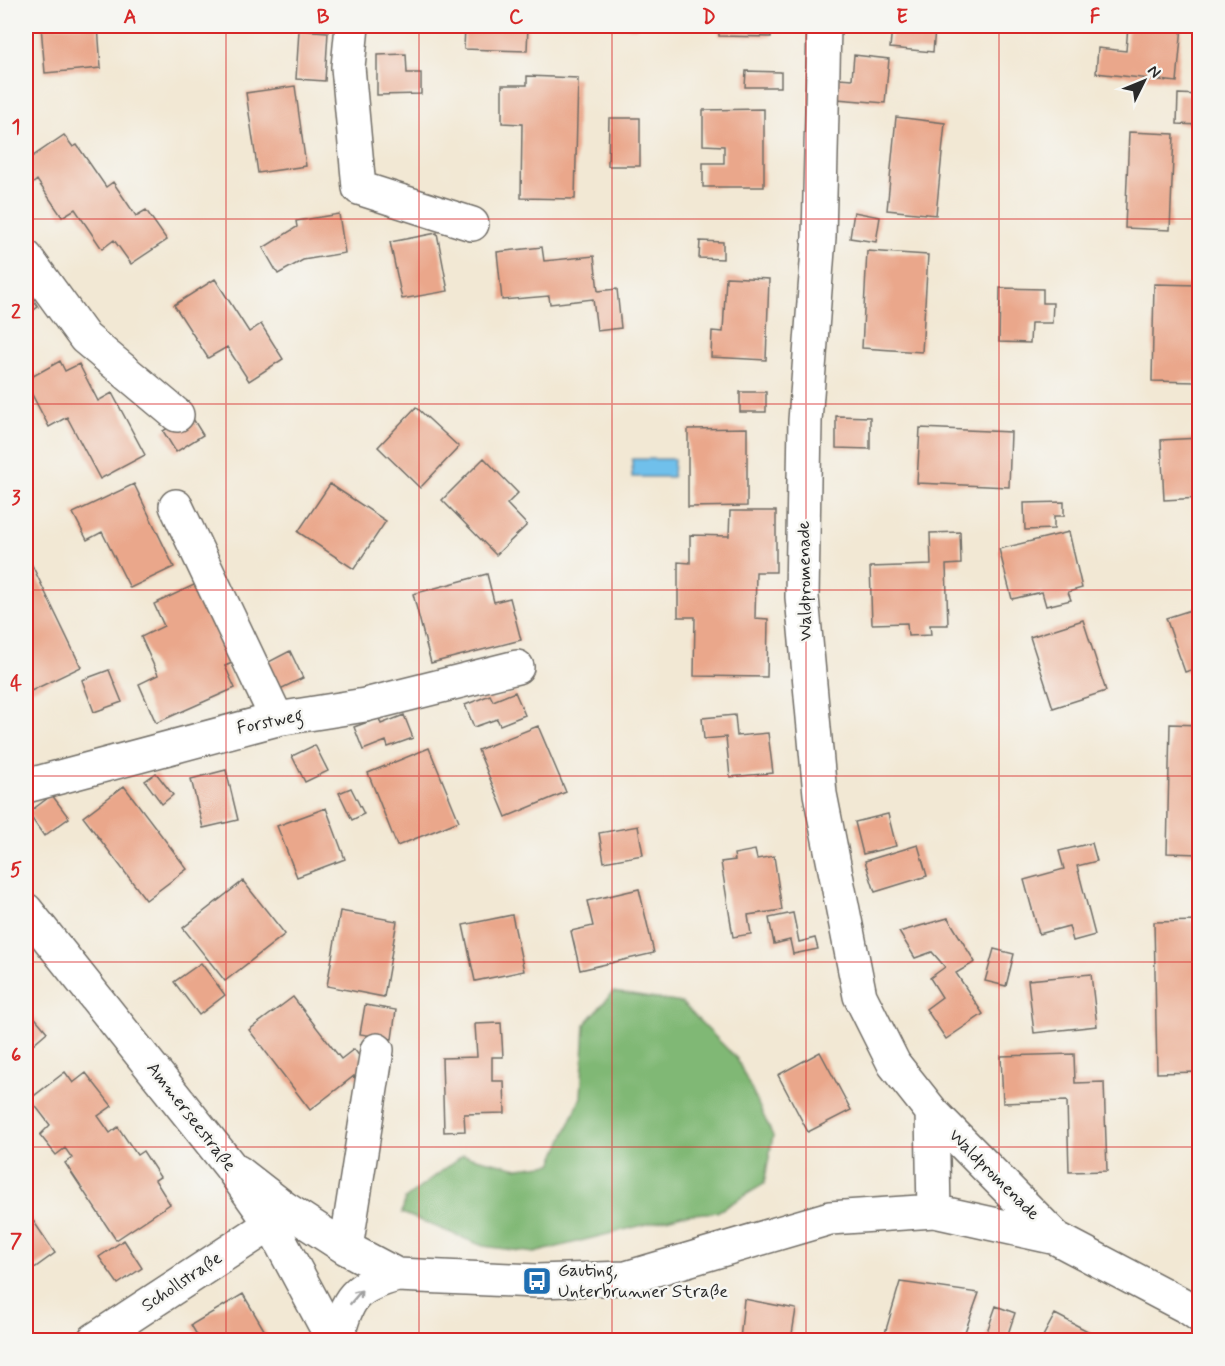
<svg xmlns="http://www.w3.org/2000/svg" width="1225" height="1366" font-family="Mynerve,sans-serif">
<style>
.forest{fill:#80b874;stroke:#567250;stroke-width:1.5}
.water{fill:#70c0eb;stroke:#4e768b;stroke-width:1.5}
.building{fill:#eaa78b}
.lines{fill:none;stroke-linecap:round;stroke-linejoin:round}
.minor-casing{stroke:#716d66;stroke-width:36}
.major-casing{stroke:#716d66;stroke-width:36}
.minor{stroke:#fff;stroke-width:33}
.major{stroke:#fff;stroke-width:33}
.oneway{stroke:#a0a0a0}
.grid{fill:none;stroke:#d62828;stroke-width:1.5;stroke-opacity:0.55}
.labels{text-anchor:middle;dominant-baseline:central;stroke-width:5;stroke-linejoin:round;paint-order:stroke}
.street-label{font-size:18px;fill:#2b2b2b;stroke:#f6f6f2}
.poi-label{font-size:18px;fill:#2b2b2b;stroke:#f6f6f2;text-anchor:start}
.neatline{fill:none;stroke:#d62828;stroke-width:2}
.grid-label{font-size:20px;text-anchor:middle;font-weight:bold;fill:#d62828}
</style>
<rect width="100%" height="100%" fill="#f6f6f2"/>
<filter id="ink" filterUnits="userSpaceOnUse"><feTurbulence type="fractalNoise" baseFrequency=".0167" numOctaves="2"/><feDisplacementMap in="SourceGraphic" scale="12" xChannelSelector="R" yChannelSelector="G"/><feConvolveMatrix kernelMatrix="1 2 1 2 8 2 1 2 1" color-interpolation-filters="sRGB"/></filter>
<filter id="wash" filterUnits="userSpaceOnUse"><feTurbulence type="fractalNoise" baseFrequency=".008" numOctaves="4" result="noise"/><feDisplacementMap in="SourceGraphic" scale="24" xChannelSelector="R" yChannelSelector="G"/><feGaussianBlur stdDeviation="1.35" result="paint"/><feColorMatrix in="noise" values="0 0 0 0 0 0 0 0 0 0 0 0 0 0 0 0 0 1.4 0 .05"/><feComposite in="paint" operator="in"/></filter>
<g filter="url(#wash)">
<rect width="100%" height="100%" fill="#f2e8d4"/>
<path class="forest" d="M613,992L682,1003L737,1059L773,1136L764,1184L717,1212L682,1215L534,1253L483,1246L402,1213L405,1199L463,1155L518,1168L552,1164L581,1097L585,1024Z"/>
<path class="water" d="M632,459H674L673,477H632Z"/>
<g id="blocks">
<path class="building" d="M41,26H98L101,68L45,73Z
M263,26H295V30L263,27Z
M465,26H528L527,51L464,49Z
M611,26H637V28H611Z
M719,26H771V37L719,36Z
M892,26H969V32L935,29L933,52L890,48Z
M1128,26H1182L1177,82L1096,73L1098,48L1126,51Z
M299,30L328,32L325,81L296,79Z
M406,54L407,73H421V94L377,95V55Z
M854,55L889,59L885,103L837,99L839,78L852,79Z
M746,71L781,72V87H745Z
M527,76L578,78L575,199L521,198L522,124L502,123V85H527Z
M295,86L306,166L258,173L246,93Z
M1178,94L1200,95V125L1177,124Z
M764,109V187H703V163H724V146L703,145V110Z
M896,117L945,123L936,215L887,210Z
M609,118H640V166H608Z
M1129,132L1174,134L1170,230L1125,228Z
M64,135L73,147L77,145L106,187L113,182L136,216L146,210L167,240L131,264L114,240L102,249L75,209L62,217L37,180L30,186L26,179V161Z
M854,212L880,217L876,242L850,238Z
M339,214L345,253L303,260L278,274L263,248L297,227L296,221Z
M437,233L448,291L402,299L390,242Z
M700,241L723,242V259L699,258Z
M542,247L544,261L594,256L598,291L617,289L621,328L597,331L593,299L550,304L549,296L502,300L497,252Z
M867,251L928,255L922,352L862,348Z
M726,277L769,279L766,360L711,357L712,331L723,332Z
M215,279L249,332L261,324L283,359L249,381L227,347L208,358L174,305Z
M1154,284L1199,285L1197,382L1152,381Z
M26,288L38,307L26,315Z
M1000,288L1043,289V303H1053L1052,323H1031L1030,343L999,342Z
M60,361L65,371L79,364L98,401L112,393L145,455L100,479L67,417L49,427L26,383V380Z
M740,392H766V412H740Z
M416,407L459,447L420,488L378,447Z
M190,414L203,435L176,452L163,431Z
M836,416L870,417V449L836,448Z
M747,428V506L688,507V429Z
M920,428L1011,432L1009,487L917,483Z
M1200,438V498L1164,500L1161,440Z
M484,458L518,493L507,504L527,525L496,555L442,500Z
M134,484L174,567L130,588L102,532L87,540L73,513Z
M330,484L386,521L354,569L298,532Z
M1064,502V516H1054V529L1025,530L1024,503Z
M730,511H776V572H756L755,618L768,619L767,677L694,676L695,617H678V562L690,563V535L729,536Z
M960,532L961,564L946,565L948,625H930L931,635L908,636L907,623L872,624L870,567L931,565L930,533Z
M1069,532L1082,588L1068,592L1071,600L1046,606L1042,592L1012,599L999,549Z
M32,565L81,667L31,691L26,680V568Z
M487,574L494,602L510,598L521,640L431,663L413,594Z
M196,584L232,663L225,666L235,688L156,723L139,684L158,675L141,637L164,626L154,604Z
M1200,607V667L1185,672L1166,618Z
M1083,620L1106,691L1053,708L1030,637Z
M290,651L303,678L274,692L261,666Z
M109,670L122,702L94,712L82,680Z
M515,692L525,715L500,725L497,719L474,727L465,705L490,695L493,701Z
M404,715L413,738L388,747L386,741L363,750L354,727L379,718L381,724Z
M735,715L737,736L768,733L773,773L730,777L726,737L704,739L702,718Z
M1170,724L1200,725V854L1167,853Z
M538,726L566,792L506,817L478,750Z
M315,745L328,771L305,782L292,756Z
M429,748L459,821L397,846L368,773Z
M226,770L238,820L203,828L191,779Z
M156,773L173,795L162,804L145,781Z
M124,786L187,869L146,900L83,817Z
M351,788L364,814L352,820L339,793Z
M52,795L69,818L44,836L28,813Z
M326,808L345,859L297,877L277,826Z
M888,814L896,846L863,854L855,822Z
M638,826L643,855L604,862L599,833Z
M1092,843L1097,861L1077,866L1095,935L1073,941L1069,926L1039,934L1024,880L1064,869L1059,851Z
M918,845L927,876L875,892L865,861Z
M755,850L757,859L774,856L782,910L748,915L751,934L733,937L721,862L735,860L734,854Z
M243,881L285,934L225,981L183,928Z
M639,889L654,953L580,970L571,931L593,926L587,901Z
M340,911L397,921L384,997L327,986Z
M793,913L799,942L815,938L818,949L793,954L790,940L774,944L769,918Z
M512,915L524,971L475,981L463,925Z
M948,918L975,962L956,973L983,1014L946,1039L926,1009L942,997L930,978L945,967L932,952L915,958L899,932Z
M1200,921V1072L1157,1073L1154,922Z
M994,949L1014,954L1006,986L985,981Z
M201,963L225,995L199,1015L174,982Z
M1091,974L1097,1026L1034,1033L1028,980Z
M293,997L341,1059L354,1049L370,1070L356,1080L354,1076L310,1110L249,1030Z
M365,1005L396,1010L392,1039L360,1034Z
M26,1007L47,1032L26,1050Z
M501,1023L503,1057H492V1081H504L505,1113L464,1114L465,1131L444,1132L442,1058L477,1057L475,1024Z
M820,1052L851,1110L808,1132L778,1075Z
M1074,1054L1075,1083L1104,1082L1107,1171L1069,1172L1067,1101L1003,1103L1001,1056Z
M65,1072L73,1083L86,1073L112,1106L98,1116L110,1133L118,1127L137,1155L143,1151L160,1177L155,1180L170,1204L116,1240L65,1163L72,1158L65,1148L56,1155L40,1135L50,1125L30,1099Z
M26,1210L55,1253L26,1274Z
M124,1240L142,1268L118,1284L99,1257Z
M900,1282L979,1293L962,1340H883Z
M243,1294L270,1340H200L191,1325Z
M744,1299L796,1309L791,1340H740Z
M996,1306L1015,1313L1006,1340H984Z
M1055,1314L1105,1340H1041Z"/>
</g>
</g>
<g filter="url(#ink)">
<use href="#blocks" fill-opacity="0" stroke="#716d66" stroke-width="1.5"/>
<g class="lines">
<g class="minor-casing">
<path id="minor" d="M352,26L348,67L359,188L472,224
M824,26L819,237L805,421L802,597L820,794L860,996L894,1064L932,1112L1056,1238
M26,257L85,338L177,415
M176,506L277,719
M26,786L277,719L365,705L517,667
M932,1112L934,1211
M238,1172L283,1207L346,1248L397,1275L537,1281L626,1278L830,1218L934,1211L1056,1238L1189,1308L1200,1316
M346,1248L377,1050
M94,1340L271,1224
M337,1340C347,1297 354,1287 397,1275"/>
</g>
<g class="major-casing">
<path id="major" d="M26,910L230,1166L271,1224L333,1340"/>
</g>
<use href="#minor" class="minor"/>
<use href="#major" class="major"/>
</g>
<defs><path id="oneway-shaft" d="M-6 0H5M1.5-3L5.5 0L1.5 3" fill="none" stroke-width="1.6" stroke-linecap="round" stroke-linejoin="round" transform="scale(1.5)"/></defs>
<use class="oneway" href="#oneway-shaft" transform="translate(356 1297) rotate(-50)"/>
</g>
<path class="grid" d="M226,26V1340M419,26V1340M612,26V1340M806,26V1340M999,26V1340M26,219H1200M26,404H1200M26,590H1200M26,776H1200M26,962H1200M26,1147H1200"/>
<defs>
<g id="bus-square" transform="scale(1.5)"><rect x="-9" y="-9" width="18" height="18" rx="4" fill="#1f6fb2" stroke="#f6f6f2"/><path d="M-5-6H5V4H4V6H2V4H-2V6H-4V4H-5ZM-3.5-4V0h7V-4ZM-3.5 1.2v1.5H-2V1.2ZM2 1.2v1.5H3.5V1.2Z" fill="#fff"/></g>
</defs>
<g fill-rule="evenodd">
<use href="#bus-square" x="537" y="1281"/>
</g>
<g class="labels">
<g class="street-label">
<text transform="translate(805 581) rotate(-91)">Waldpromenade</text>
<text transform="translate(270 722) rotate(-12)">Forstweg</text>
<text transform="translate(191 1117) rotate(52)">Ammerseestraße</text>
<text transform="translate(994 1175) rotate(45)">Waldpromenade</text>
<text transform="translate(182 1282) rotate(-34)">Schollstraße</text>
</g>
<g class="poi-label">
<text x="558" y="1271">Gauting,<tspan x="558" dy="21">Unterbrunner Straße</tspan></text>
</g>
</g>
<rect width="1225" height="1366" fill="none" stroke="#f6f6f2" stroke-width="66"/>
<g transform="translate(1144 81) rotate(47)" stroke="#f6f6f2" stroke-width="4.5" paint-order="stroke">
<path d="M0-4.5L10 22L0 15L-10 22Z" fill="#2b2b2b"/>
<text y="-9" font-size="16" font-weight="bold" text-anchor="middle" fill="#2b2b2b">N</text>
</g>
<rect x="33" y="33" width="1159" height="1300" class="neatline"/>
<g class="grid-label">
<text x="130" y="23">A</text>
<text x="323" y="23">B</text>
<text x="516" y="23">C</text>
<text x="709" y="23">D</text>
<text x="902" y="23">E</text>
<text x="1095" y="23">F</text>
<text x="16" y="133">1</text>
<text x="16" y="318">2</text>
<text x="16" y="504">3</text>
<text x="16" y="690">4</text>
<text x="16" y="876">5</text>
<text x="16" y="1061">6</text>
<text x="16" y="1247">7</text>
</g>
</svg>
